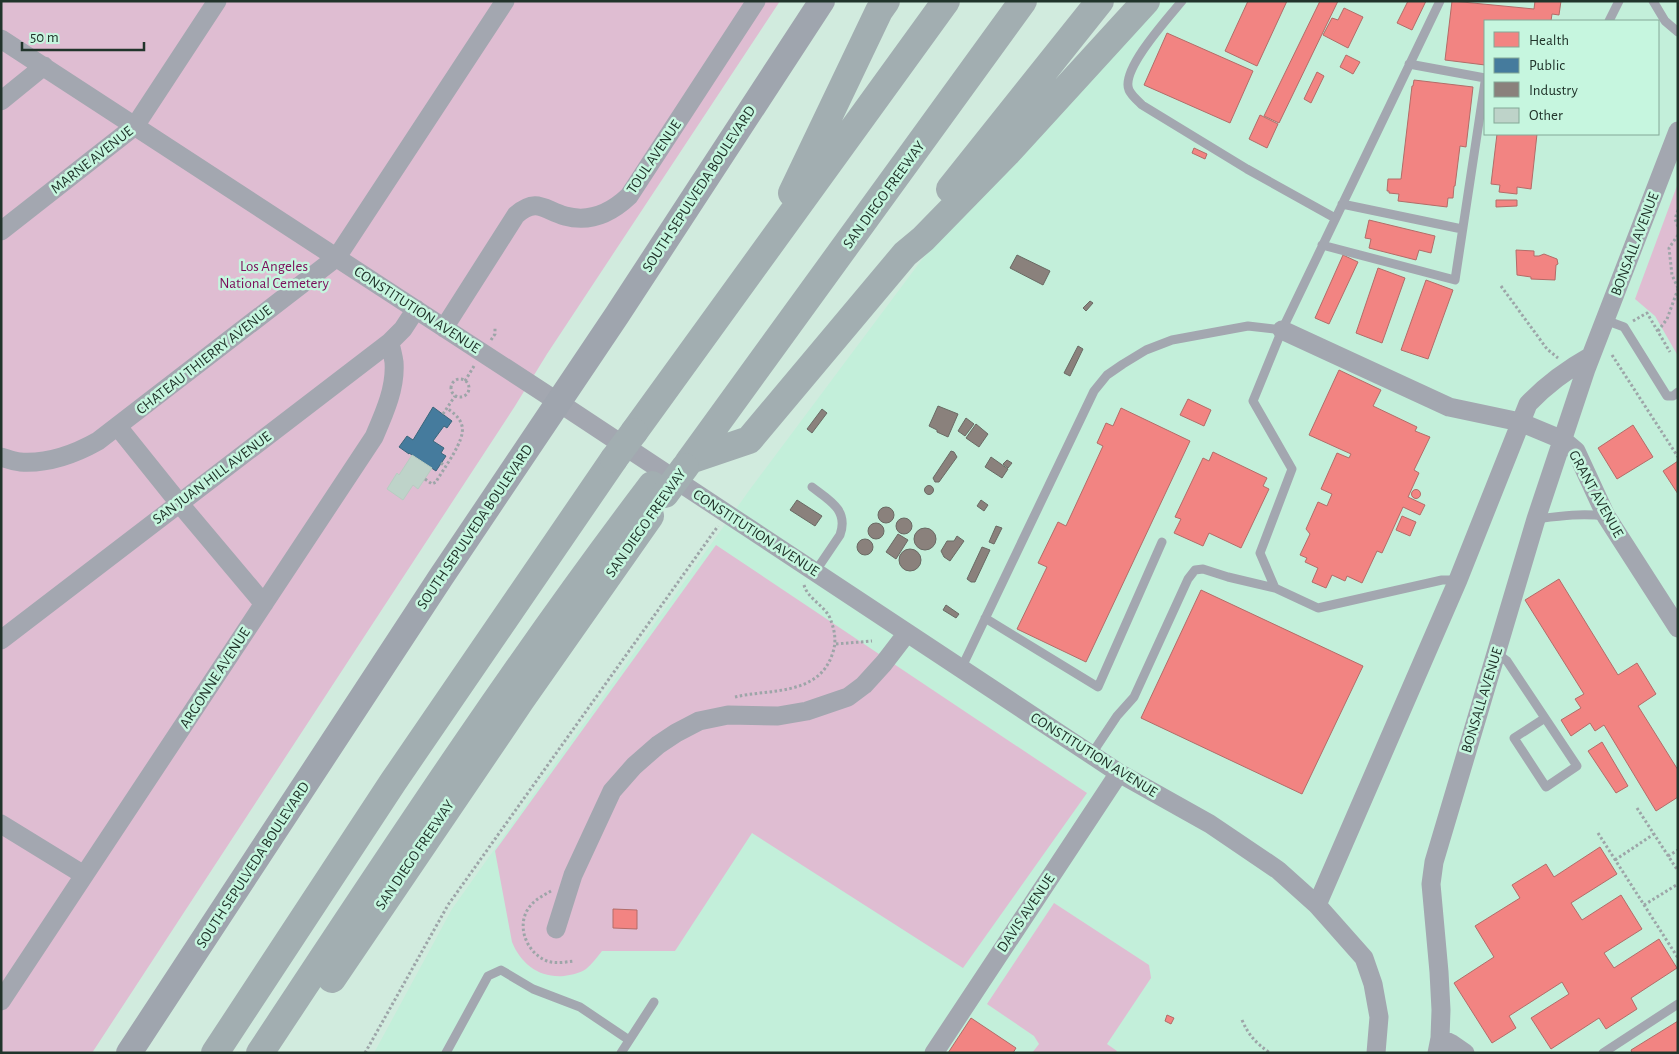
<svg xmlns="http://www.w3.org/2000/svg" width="1679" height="1054" font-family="'Alegreya Sans',sans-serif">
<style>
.built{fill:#c3efda;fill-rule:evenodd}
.green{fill:#dfbdd2}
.health{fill:#f28482;stroke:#b36c68}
.public{fill:#457b9d;stroke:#3a667b}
.industry{fill:#8a817c;stroke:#6a6a64}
.building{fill:#bed3c9;stroke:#b8cdc2}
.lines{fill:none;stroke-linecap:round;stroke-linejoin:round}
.path{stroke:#9da5a8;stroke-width:3;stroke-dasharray:2.5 2.5;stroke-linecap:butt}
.lane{stroke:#a3a7b0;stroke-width:9}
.street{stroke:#a3a7b0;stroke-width:19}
.secondary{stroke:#9fa5ae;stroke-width:26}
.highway{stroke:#a2aeb1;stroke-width:28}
.highway-bridge{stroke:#a2aeb1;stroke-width:28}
.labels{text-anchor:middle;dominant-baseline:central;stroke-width:5;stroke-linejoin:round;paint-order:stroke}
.street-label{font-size:15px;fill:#21342b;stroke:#c6f6df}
.park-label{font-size:15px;fill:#7c0d5a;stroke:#c6f6df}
</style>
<rect width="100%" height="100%" fill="#d1ebde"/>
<path class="built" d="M1162,1H1678V1053H374L452,909L748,492L923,258ZM1485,21H1658V134H1485Z"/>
<path class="green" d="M1,1H780L547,354L515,406L92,1053H1Z
M1678,183V356L1655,316L1635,299Z
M716,545L1087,793L963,968L752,833L675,951H602C597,957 592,964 586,969C580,973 571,975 564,976C539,978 521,964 512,942L495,851Z
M1054,903L1149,965L1151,978L1107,1044L1117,1051L1116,1053H1032L1039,1044L1034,1036L987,1004Z"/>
<path class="health" d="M1248,1H1287L1257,66L1225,51Z
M1320,1H1338L1279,123L1264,116Z
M1408,1H1426L1412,30L1397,23Z
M1452,1L1534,9L1535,1H1561L1559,15L1552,14L1551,21H1485V65L1445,60Z
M1344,8L1363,17L1348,48L1323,35L1332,18L1338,20Z
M1167,33L1253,71L1230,123L1144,85Z
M1346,55L1360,62L1353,74L1340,67Z
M1317,72L1324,76L1311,103L1304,99Z
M1414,80L1473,87L1466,147L1460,146L1455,186H1454L1453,198H1448L1447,207L1398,201L1399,194L1389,193V191H1387L1388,179H1401L1412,86H1413Z
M1260,115L1278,124L1267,148L1249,139Z
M1497,134H1537L1531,189L1517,187V194L1499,192L1500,185L1491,184Z
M1194,148L1207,154L1205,159L1192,153Z
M1496,200H1517V206L1496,207Z
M1369,220L1435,236L1431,253L1419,250L1416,260L1369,248L1371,239L1365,238Z
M1516,250L1534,251V256H1539L1544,254L1557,259L1558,264L1556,265L1555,280L1531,279V277L1517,275Z
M1343,255L1358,262L1329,324L1315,318Z
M1378,268L1405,278L1382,343L1356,333Z
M1426,280L1453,290L1428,359L1401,350Z
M1339,370L1381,390L1373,406L1417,427L1415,431L1430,437L1414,470L1419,473L1408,497L1425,505L1420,515L1403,507L1382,553L1377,551L1362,583L1347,576L1345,581L1332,575L1326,588L1312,582L1318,568L1305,562L1307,558L1300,555L1310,534L1306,529L1318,502L1327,506L1332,494L1321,489L1337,453L1349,458L1351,454L1309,435Z
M1188,399L1211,410L1204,426L1180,415Z
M1121,408L1190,441L1086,662L1017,629L1047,567L1038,563L1058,522L1066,526L1103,446L1097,443L1106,423L1113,426Z
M1633,425L1653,457L1617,479L1598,448Z
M1213,452L1267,478L1263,486L1269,489L1241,548L1209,533L1203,546L1174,533L1181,519L1175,517L1203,458L1209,461Z
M1678,461V494L1663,471Z
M1411.5 494a4.5 4.5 0 1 1 9 0a4.5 4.5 0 1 1-9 0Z
M1402,516L1416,522L1410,536L1396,530Z
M1559,579L1618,675L1637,663L1656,694L1638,706L1678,770V797L1656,811L1604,725L1595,731L1590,723L1571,736L1561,720L1581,708L1575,699L1584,694L1525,600Z
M1201,590L1363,666L1302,794L1141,718Z
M1602,742L1628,786L1616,793L1588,751Z
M1600,847L1617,874L1571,903L1582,920L1621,895L1642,929L1604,953L1614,968L1659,939L1677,968L1631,998L1637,1009L1606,1029L1599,1018L1551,1049L1531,1018L1569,994L1562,982L1509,1016L1516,1028L1492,1043L1454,983L1494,957L1475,926L1520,898L1512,885L1546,864L1554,877Z
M613,909L637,910V929L613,928Z
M1167,1015L1174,1018L1171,1024L1165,1021Z
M971,1018L1016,1048L1013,1053H948Z
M1678,1021V1053H1632L1631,1050Z"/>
<path class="public" d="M433,407L452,421L447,428L444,426L433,441L444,448L441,453L446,456L436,471L409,453V454L399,447L407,436L413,440Z"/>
<path class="industry" d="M1017,255L1050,271L1043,285L1010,268Z
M1090,301L1093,303L1086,311L1083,308Z
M1078,346L1083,349L1070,376L1064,373Z
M938,406L958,414L948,437L937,432V430L929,426Z
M822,409L827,413L812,433L807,429Z
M966,418L974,424L965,436L958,431Z
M976,424L988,434L979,447L966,438Z
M951,451L954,452L957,457L939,482H935L933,478Z
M991,457L1008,469L1002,478L985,467Z
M1007,460L1012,463L1008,468L1003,464Z
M924.5 490a4.5 4.5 0 1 1 9 0a4.5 4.5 0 1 1-9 0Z
M797,500L822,516L815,526L790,510Z
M981,500L988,505L984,511L977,506Z
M878 515a8 8 0 1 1 16 0a8 8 0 1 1-16 0Z
M896 526a8 8 0 1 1 16 0a8 8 0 1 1-16 0Z
M868 531a8 8 0 1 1 16 0a8 8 0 1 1-16 0Z
M996,526L1002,528L994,544L989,542Z
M914 539a11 11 0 1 1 22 0a11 11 0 1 1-22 0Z
M898,534L908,540L896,559L886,552Z
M957,536L964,541L950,561L944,557L941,551L947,541H954Z
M857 547a8 8 0 1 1 16 0a8 8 0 1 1-16 0Z
M982,547L990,550L975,582H971L967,579Z
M899 560a11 11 0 1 1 22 0a11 11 0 1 1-22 0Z
M946,605L959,614L956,618L943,610Z"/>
<path class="building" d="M412,455L432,468L418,489L413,485L403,500L387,489L397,473L399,475Z"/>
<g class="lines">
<path class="path" d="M1678,210L1675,219L1678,227
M1678,235L1669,248L1672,275L1678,288
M1501,286L1547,349L1558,358
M1633,321L1647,313L1670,352
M1658,331L1667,319L1678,289
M491,340L495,334V327
M1612,355L1678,457
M451 388a9 9 0 1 1 18 0a9 9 0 1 1-18 0Z
M465,381L474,366
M443,414L455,396
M441,463L445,466
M425,479L432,484L436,482C443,469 466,440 462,426C460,417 453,413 447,408
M836,644L872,641
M735,697C768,689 818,696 832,655C837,642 835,631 830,618C824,605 808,599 804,585
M1637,808L1678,871
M1598,833L1678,958
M1668,856L1678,850
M1615,860L1654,834
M551,891C544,895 536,899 531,905C515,923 525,952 547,961C555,964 566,962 574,961
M1644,905L1678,884
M1242,1020C1249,1036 1256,1043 1270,1053
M365,1053L448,905L718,526"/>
<path class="lane" d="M1182,1C1169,17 1120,70 1129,90C1131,95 1138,101 1142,105L1247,169L1335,218
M1653,1L1665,21L1678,32
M1609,21L1619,1
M1409,64L1485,78
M1342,204L1462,229
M1322,245L1455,280L1485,82
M1605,320L1624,327L1667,396H1673L1678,392
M812,487C829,500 849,510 840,535L815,572
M1536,519C1560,516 1581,513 1605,516
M1275,588L1260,553L1292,469L1253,401L1282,330L1440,1
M985,618L1098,687L1162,542
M1496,653L1507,661L1577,766L1546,787L1514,738L1545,718
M961,669L1094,391L1107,375L1123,364L1146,350L1172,340L1248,326L1282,330
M1091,755L1117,716L1134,697L1188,579L1195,570L1203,569L1228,577L1275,588L1318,608L1442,580H1458
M446,1053L488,976L501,970L533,989L580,1007L629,1040
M621,1053L654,1002
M1603,1053L1678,1004"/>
<path class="street" d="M1,39L558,402L1119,773L1210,824L1278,870L1317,905L1364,958L1373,984L1379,1017L1376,1053
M1,101L44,66
M1,231L135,126L217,1
M444,328L516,215C537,197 544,210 565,216C590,223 611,213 629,196L756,1
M1282,330L1449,407L1520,422L1563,440L1576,451L1606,516L1678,628
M118,427L179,503L264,604
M1,457C7,459 14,461 20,462C48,464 75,454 98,441L337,257L505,1
M1,640L390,342L403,329L416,309
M1,824L84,875
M1317,905L1458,580L1528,404C1547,384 1566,370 1591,356
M556,929L573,875L612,791L634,766L658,745L676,733L699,721L728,715L778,716L807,711L848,697L864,685L884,663L907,633
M1,1001L374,437C384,414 396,388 394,362C393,355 391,349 390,342
M1440,1038L1452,1044L1465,1053
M934,1053L1119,773
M1437,1053L1440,1038L1441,1010L1439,972L1431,884L1434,862L1536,519L1586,369L1678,131"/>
<path class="secondary" d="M129,1053L441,577L617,315L822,1"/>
<path class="highway" d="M950,189L1100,1
M792,193L879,11L886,1
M634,432L946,1
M690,460L749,440L905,254L923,239L1007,153L1146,1
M688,463L1023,1
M332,979L521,700L650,516
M215,1053L393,782L614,459
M260,1053C387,861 513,668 652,485"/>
<path class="highway-bridge" d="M614,459L634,432
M665,494L685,467"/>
</g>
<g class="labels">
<g class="street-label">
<text transform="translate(654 157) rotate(-56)">TOUL AVENUE</text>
<text transform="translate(92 160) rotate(-38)">MARNE AVENUE</text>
<text transform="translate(699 189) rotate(-57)">SOUTH SEPULVEDA BOULEVARD</text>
<text transform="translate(884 195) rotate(-54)">SAN DIEGO FREEWAY</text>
<text transform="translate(1635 244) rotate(-69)">BONSALL AVENUE</text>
<text transform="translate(417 310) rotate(33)">CONSTITUTION AVENUE</text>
<text transform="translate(204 360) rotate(-38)">CHATEAU THIERRY AVENUE</text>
<text transform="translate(212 478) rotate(-37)">SAN JUAN HILL AVENUE</text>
<text transform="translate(1596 494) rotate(61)">GRANT AVENUE</text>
<text transform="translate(646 523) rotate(-55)">SAN DIEGO FREEWAY</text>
<text transform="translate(475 527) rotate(-56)">SOUTH SEPULVEDA BOULEVARD</text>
<text transform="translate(756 533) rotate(33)">CONSTITUTION AVENUE</text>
<text transform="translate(215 678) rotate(-57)">ARGONNE AVENUE</text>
<text transform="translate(1482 700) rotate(-73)">BONSALL AVENUE</text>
<text transform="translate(1094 755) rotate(32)">CONSTITUTION AVENUE</text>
<text transform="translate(415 855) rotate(-56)">SAN DIEGO FREEWAY</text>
<text transform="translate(253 865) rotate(-57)">SOUTH SEPULVEDA BOULEVARD</text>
<text transform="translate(1026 913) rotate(-56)">DAVIS AVENUE</text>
</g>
<g class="park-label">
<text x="274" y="266">Los Angeles<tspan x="274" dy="17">National Cemetery</tspan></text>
</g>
</g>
<rect width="1679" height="1054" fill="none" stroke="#21342b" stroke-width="5"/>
<rect x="1484" y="20" width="175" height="115" fill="#c6f6df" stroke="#84a897"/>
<rect x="1494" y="32" width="25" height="15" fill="#f28482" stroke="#84a897"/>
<text x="1529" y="45" font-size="15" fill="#21342b">Health</text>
<rect x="1494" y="58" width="25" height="15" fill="#457b9d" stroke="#84a897"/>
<text x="1529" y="70" font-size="15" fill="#21342b">Public</text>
<rect x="1494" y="82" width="25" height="15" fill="#8a817c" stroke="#84a897"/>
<text x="1529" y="95" font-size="15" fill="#21342b">Industry</text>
<rect x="1494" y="108" width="25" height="15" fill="#bed3c9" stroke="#84a897"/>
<text x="1529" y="120" font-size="15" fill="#21342b">Other</text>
<path d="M22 42v8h122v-8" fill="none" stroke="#21342b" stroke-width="2.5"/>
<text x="30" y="42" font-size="15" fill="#21342b" stroke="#c6f6df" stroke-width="4" paint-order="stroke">50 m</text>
</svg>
